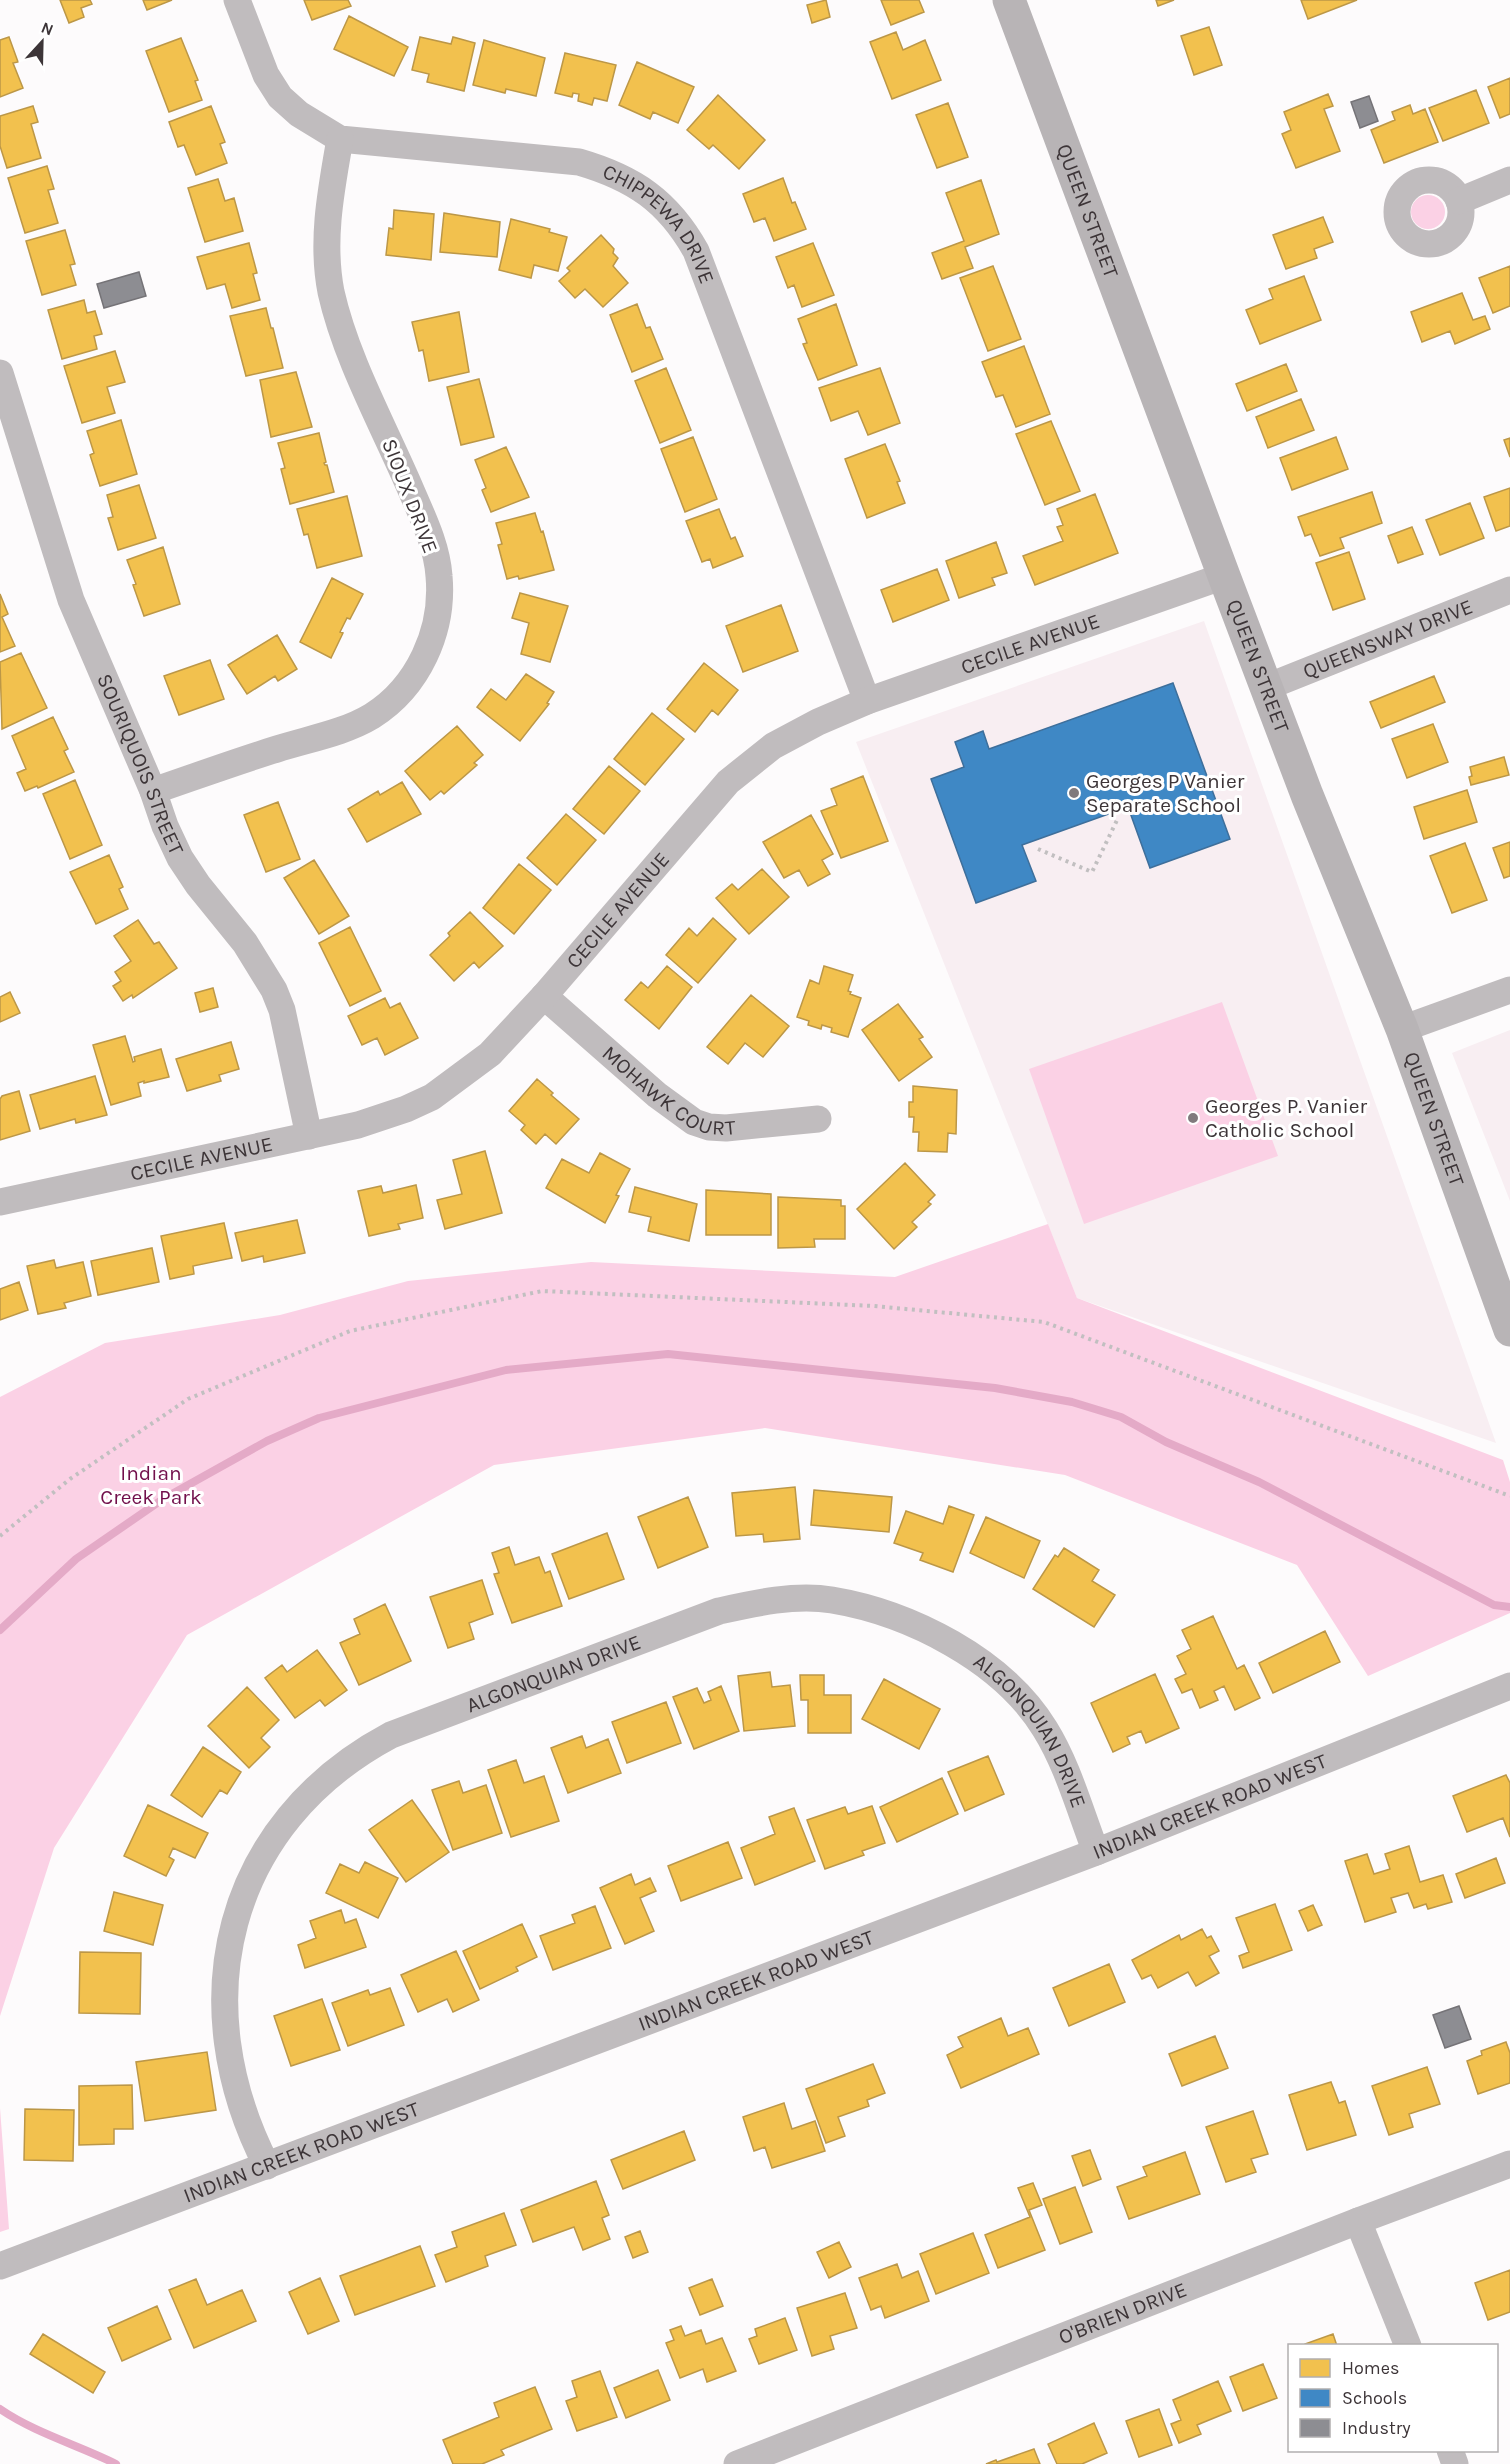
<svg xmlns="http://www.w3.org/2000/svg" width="1510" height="2464" font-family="Karla,sans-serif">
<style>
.built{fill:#f8eef2}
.green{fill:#fbd1e5}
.homes{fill:#f2c14e;stroke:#bc9747;stroke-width:1.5}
.schools{fill:#3f88c5;stroke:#3e6f9b;stroke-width:1.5}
.industry{fill:#8d8d92;stroke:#757377;stroke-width:1.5}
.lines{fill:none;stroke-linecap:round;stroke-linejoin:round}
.stream{stroke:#e4aac7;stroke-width:8}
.path{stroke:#c1bfc0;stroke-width:4;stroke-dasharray:3 4.5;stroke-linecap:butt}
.minor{stroke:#c0bcbe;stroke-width:27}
.major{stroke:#b8b4b6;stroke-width:33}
.poi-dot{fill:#807a7d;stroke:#fff;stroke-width:2}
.labels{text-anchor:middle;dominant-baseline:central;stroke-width:6;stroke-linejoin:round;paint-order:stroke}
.street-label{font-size:21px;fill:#3d3538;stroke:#fff}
.poi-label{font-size:21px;fill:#3d3538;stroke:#fff;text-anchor:start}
.park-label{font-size:21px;fill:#72104c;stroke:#fff}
</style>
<rect width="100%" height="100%" fill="#fdfbfc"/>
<path class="built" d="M1204,621L1496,1443L1077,1298L856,742Z
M1510,1030V1201L1452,1053Z"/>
<path class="green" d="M1411 212a17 17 0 1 1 34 0a17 17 0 1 1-34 0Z
M1222,1002L1278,1156L1084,1224L1029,1069Z
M1048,1224L1077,1298L1503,1460L1510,1482V1613L1368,1676L1297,1565L1065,1475L765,1428L494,1465L187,1635L54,1848L0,2016V1397L105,1343L280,1315L408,1281L591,1262L895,1277Z
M0,2108L9,2229L0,2232Z"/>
<path class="homes" d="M60,0H90L92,4L81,8L84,17L69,23Z
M143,0H172L147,10Z
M304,0H348L351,6L312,20Z
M826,0L830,17L812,23L807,5Z
M881,0H919L924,12L891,25Z
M1156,0H1174L1158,6Z
M1301,0H1357L1308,19Z
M349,16L408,47L394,76L334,49Z
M1209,27L1222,65L1194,75L1181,36Z
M896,32L903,50L925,40L941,80L892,99L870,42Z
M9,37L18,62L13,63L23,88L0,97V40Z
M420,37L451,44L453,37L475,43L464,91L427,82L429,74L412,70Z
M181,38L198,80L195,81L202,100L169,112L146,51Z
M484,40L545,58L536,96L506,89L505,93L473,85Z
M565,53L616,65L607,101L594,98L592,105L578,101L579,94L573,93L572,97L555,93Z
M637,62L694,87L678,123L653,112L650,119L619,105Z
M1510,78V114L1500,118L1488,87Z
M1476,90L1489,123L1443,141L1429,108Z
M1328,94L1333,106L1324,109L1340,151L1296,168L1282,134L1291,130L1284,112Z
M718,95L765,140L739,169L713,145L709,149L687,130Z
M948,103L968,157L937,168L916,115Z
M1410,105L1413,114L1425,109L1438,142L1384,163L1371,130L1395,120L1392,112Z
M33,106L38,122L31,124L41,158L7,168L0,146V116Z
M211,106L225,142L220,144L227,163L196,175L184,145L178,147L169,122Z
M47,166L54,189L48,190L58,223L25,233L8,178Z
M783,178L792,203L795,202L806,229L774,241L765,218L754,222L743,194Z
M218,179L225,201L234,198L243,231L205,242L188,188Z
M981,180L999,234L965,247L973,268L942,279L932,253L964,241L946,193Z
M394,210L434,214L431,260L386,255L389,228L393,229Z
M444,213L500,222L497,257L440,252Z
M1323,217L1333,242L1314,249L1317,258L1286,269L1273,235Z
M511,219L550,229L549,232L567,237L558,271L534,265L531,278L499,270Z
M65,230L75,264L70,265L76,285L42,295L26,241Z
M601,235L614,249L613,253L618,258L613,266L628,283L603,307L585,289L575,298L559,281L570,271L567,268Z
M249,243L257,273L253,274L260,300L232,308L225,284L207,289L197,257Z
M813,243L834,295L802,307L794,285L788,288L776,257Z
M993,266L1021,339L988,351L960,278Z
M1510,266V306L1493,313L1479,278Z
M1304,276L1321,320L1260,344L1246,310L1273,299L1269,289Z
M1462,293L1473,320L1485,316L1490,329L1455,344L1450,331L1422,342L1411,312Z
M84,300L87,313L95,311L102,334L94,336L97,349L62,359L48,310Z
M637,304L646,328L650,327L663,359L632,372L610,315Z
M836,304L857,365L818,380L803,344L807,343L798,319Z
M266,308L271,328H273L283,368L246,376L230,316Z
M459,312L469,372L429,381L423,350L419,351L412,322Z
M1024,346L1050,414L1016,427L1003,395L996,397L982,362Z
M115,351L125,382L107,387L115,413L82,423L64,366Z
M1286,364L1297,391L1247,411L1236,384Z
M666,368L691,430L660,443L635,381Z
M880,368L900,423L868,435L858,411L831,421L819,388Z
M296,372L312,427L271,437L260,380Z
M479,379L494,437L461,445L447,387Z
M1301,399L1314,430L1268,448L1256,417Z
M121,420L137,474L100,486L90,455L94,453L87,431Z
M1051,421L1080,491L1045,505L1016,434Z
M319,433L326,462L324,463L325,465H327L334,492L290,504L281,469L285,468L278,443Z
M693,437L717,499L685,512L661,449Z
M1336,437L1348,469L1292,490L1280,458Z
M1510,438V457L1504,440Z
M885,444L900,481L897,482L905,503L867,518L845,459Z
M506,447L529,497L491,512L482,490L486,488L475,460Z
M139,485L156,538L118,550L108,518L113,517L107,495Z
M1510,488V526L1496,531L1484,497Z
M1372,492L1382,523L1340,538L1344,548L1320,556L1311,534L1305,536L1298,517Z
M1095,494L1118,553L1035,585L1023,556L1063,541L1057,527L1063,525L1057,509Z
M347,496L362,556L317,568L308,534L304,535L297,509Z
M1470,503L1484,538L1440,555L1426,520Z
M719,509L731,539L735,537L743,556L713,568L710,559L702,562L686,521Z
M535,513L541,532L543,531L554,570L519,579L518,576L507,579L498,545L502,544L496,523Z
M1412,527L1423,554L1398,563L1388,536Z
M996,542L1007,573L992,578L995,585L959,598L946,561Z
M163,547L180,604L144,616L133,585L136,584L127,560Z
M1349,552L1365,599L1333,610L1316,563Z
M937,569L949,600L893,622L881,590Z
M332,578L363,594L350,619L347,618L340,632L343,633L331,658L300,642Z
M520,593L568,606L550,662L521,654L529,623L512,618Z
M0,594L8,614L2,617L15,646L0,652Z
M781,605L798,651L743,672L726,626Z
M277,635L297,669L278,681L275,676L247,694L228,665Z
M21,653L47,708L2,729L0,662Z
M210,660L224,699L179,715L164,676Z
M704,663L738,690L718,715L712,710L695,732L667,709Z
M526,674L554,692L547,703L549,704L520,741L477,707L491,689L506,700Z
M1434,676L1445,702L1381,728L1370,702Z
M652,713L684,739L645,785L614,759Z
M53,717L68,749L64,751L74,772L38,788L37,786L25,791L17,773L26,769L12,736Z
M1433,724L1448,762L1407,778L1392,739Z
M457,726L483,755L474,763L477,765L444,794L441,791L430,800L405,771Z
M1504,757L1509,775L1471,785L1469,777L1472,776L1470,767Z
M609,766L640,791L604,834L573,809Z
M863,776L888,841L841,858L821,811L837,805L831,789Z
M75,780L102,845L70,859L43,794Z
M402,782L421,814L367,842L348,809L378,791L380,795Z
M1467,790L1477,822L1424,839L1414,807Z
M278,802L300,859L266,872L244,815Z
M566,814L596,840L557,885L527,858Z
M811,815L833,854L822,860L830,874L808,886L799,870L784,878L763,842Z
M1510,842V876L1504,878L1493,848Z
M1465,843L1487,900L1452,913L1430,856Z
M109,855L123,887L119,889L128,909L96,924L70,872Z
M314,860L349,916L319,934L284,878Z
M519,864L551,890L514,934L483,908Z
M762,869L789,897L749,934L716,898L732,884L738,890Z
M470,912L503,946L479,968L474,962L454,981L430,955L450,936L448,933Z
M713,918L736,939L698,983L666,955L689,928L697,936Z
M138,920L154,944L159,942L177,968L133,998L132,995L123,1001L113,986L121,981L115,972L131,961L114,936Z
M350,927L381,991L350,1006L319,943Z
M667,966L692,987L659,1029L625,1000L641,982L648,988Z
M824,966L853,975L848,991L851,992L850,994L861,998L848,1037L831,1032L832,1028L822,1025L821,1029L808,1025L809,1021L797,1017L810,980L819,984Z
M213,988L218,1007L200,1012L195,993Z
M10,992L20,1013L0,1022V997Z
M751,995L789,1026L763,1057L745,1043L728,1064L707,1047Z
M385,998L390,1008L400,1003L418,1038L385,1055L377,1038L362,1045L348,1016Z
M898,1004L923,1037L919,1039L932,1057L899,1081L862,1030Z
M125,1036L133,1062L135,1061L134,1057L161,1049L169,1077L144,1083V1081L138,1083L141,1096L111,1105L93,1045Z
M231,1042L239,1069L219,1075L221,1081L187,1091L176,1059Z
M95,1076L107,1115L76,1123L75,1119L40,1129L30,1095Z
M537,1079L553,1093L551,1095L579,1119L556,1144L545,1134L536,1144L521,1130L525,1125L509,1111Z
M913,1086L957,1090L956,1134L948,1133L947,1152L918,1151L919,1132H913L914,1117H909V1102H913Z
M19,1091L30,1131L0,1140V1099L2,1096Z
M485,1151L502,1213L445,1229L437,1200L462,1194L453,1160Z
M600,1153L630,1169L616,1195L619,1196L605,1223L546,1188L562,1159L589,1173Z
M905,1163L935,1195L928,1202L931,1204L912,1222L917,1227L894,1249L857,1209Z
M416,1185L423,1218L398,1224L400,1229L369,1236L358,1191L381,1186L383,1193Z
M635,1187L697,1204L689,1241L648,1231L651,1217L629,1212Z
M706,1190L771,1194V1235H706Z
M778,1197L841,1200V1206H845V1239H814L815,1247L778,1248Z
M297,1220L305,1253L264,1262L263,1256L242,1261L235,1233Z
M224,1223L232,1258L193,1266L194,1274L170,1279L161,1236Z
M152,1248L159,1282L98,1295L91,1261Z
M54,1260L56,1268L83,1262L91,1296L64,1303L66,1308L38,1314L27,1266Z
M19,1282L28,1310L0,1320V1289Z
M795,1487L800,1539L764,1542L763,1534L736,1536L732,1493Z
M814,1490L892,1497L889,1532L811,1525Z
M688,1497L708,1547L658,1568L638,1517Z
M949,1506L974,1515L953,1572L920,1560L923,1553L894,1543L906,1511L943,1524Z
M986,1517L1040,1541L1024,1578L970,1553Z
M607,1533L624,1579L569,1599L552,1554Z
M509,1547L515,1565L539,1557L545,1573L550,1571L562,1606L512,1623L494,1574L499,1573L492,1553Z
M1064,1548L1099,1570L1092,1581L1115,1595L1094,1627L1033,1589L1055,1555L1058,1557Z
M482,1580L493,1614L469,1623L474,1639L448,1648L430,1597Z
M385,1604L411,1661L359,1685L340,1643L360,1634L354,1619Z
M1213,1616L1237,1669L1244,1665L1260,1698L1235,1710L1224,1686L1214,1691L1218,1700L1200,1708L1192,1689L1182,1693L1175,1679L1186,1674L1177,1656L1191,1649L1182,1630Z
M1325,1631L1340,1662L1273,1693L1259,1663Z
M317,1650L347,1690L325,1706L320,1700L295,1718L265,1678L282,1665L287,1672Z
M770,1672L772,1687L790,1685L795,1726L744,1731L738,1676Z
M1155,1674L1179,1728L1146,1743L1141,1731L1127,1737L1130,1744L1113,1752L1091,1703Z
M800,1675H824V1695H851V1733H808V1700H801Z
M884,1679L940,1709L919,1749L862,1719Z
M721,1686L739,1731L694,1749L673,1697L697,1688L704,1703L711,1700L708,1692Z
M247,1687L279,1720L261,1738L270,1747L249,1768L208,1726Z
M666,1702L681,1743L627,1763L612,1722Z
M582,1736L586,1748L608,1739L621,1773L568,1793L551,1748Z
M203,1747L241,1772L227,1794L220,1790L202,1817L171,1795Z
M988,1756L1004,1794L965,1811L948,1772Z
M516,1760L524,1783L544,1776L559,1821L511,1837L488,1770Z
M1506,1775L1510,1783V1837L1503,1818L1467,1832L1453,1796Z
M942,1778L958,1814L897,1842L880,1807Z
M459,1781L463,1793L486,1785L502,1833L453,1850L432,1790Z
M412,1800L449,1852L406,1882L369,1830Z
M148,1805L208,1833L195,1858L173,1848L169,1857L174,1860L166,1876L124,1856Z
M872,1806L885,1843L862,1851L864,1855L825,1869L807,1820L845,1807L848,1814Z
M794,1808L815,1861L755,1885L741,1848L775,1834L769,1817Z
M728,1842L742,1878L681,1901L668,1866Z
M1409,1846L1420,1882L1443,1875L1452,1902L1428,1909L1426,1904L1414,1908L1408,1893L1391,1898L1396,1912L1365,1922L1345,1861L1367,1854L1374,1874L1390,1869L1385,1854Z
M1496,1858L1505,1883L1465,1898L1456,1874Z
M365,1862L398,1878L378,1918L326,1893L340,1864L359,1873Z
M631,1874L635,1885L650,1878L656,1891L640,1898L654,1931L625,1944L600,1888Z
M114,1892L163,1905L153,1945L104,1931Z
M1275,1904L1292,1950L1243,1968L1239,1956L1249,1952L1236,1918Z
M1313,1905L1322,1925L1308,1931L1299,1911Z
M595,1906L611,1948L553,1970L540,1936L575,1923L572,1915Z
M341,1910L345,1923L356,1919L366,1947L305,1968L298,1945L316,1938L310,1921Z
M522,1924L537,1957L516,1967L518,1971L480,1989L463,1951Z
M1202,1929L1207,1938L1211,1936L1219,1951L1209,1956L1219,1973L1196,1986L1188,1972L1158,1988L1151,1975L1142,1979L1132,1960L1179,1935L1181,1940Z
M456,1951L479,2000L453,2012L447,1999L418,2012L401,1975Z
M80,1952L141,1953L140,2014L79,2013Z
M1109,1964L1125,2002L1069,2026L1053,1988Z
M390,1988L404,2025L348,2046L332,2003L368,1990L370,1995Z
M322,1999L340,2050L291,2066L274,2016Z
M1001,2018L1008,2036L1028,2028L1039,2054L961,2088L947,2055L963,2047L958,2037Z
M1215,2036L1228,2068L1182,2086L1169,2054Z
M1506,2042L1510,2053V2083L1478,2094L1467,2061L1482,2055L1481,2051Z
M207,2052L216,2110L145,2121L136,2062Z
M873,2064L885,2093L867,2100L869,2106L838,2117L845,2136L826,2143L806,2089Z
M1427,2067L1440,2104L1409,2114L1413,2127L1389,2135L1372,2086Z
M1331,2082L1339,2103L1345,2101L1356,2135L1307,2150L1289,2095Z
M132,2085L133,2129H114V2144L79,2145V2086Z
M784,2103L792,2129L815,2121L825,2151L772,2168L765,2147L754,2151L743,2117Z
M25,2109L74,2110L73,2161L24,2160Z
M1253,2111L1268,2154L1251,2159L1256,2172L1226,2182L1206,2127Z
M684,2131L695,2160L623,2189L611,2160Z
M1090,2150L1101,2179L1083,2186L1072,2156Z
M1185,2152L1200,2194L1129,2219L1117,2187L1147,2176L1143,2167Z
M596,2181L609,2215L602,2218L610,2239L583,2250L574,2227L533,2242L521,2210Z
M1033,2183L1042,2205L1029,2210L1045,2250L998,2268L985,2235L1030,2217L1018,2188Z
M1075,2187L1092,2232L1060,2244L1043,2199Z
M504,2213L516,2245L485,2256L488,2266L446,2282L435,2255L457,2247L452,2232Z
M640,2231L648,2252L633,2258L625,2237Z
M973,2233L989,2273L936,2294L920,2254Z
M839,2242L851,2267L829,2278L817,2252Z
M420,2246L435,2286L355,2315L340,2276Z
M897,2264L902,2278L918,2271L929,2301L885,2318L881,2306L871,2310L859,2278Z
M1510,2270V2312L1488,2320L1475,2283Z
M320,2278L339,2321L308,2334L289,2292Z
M196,2279L207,2305L242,2290L256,2321L194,2348L169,2290Z
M712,2279L723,2306L700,2315L689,2288Z
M845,2293L857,2328L830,2336L834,2349L812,2356L797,2308Z
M157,2306L171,2339L122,2361L108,2328Z
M785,2318L797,2350L759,2364L749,2339L757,2336L755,2329Z
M681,2326L685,2336L701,2330L706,2344L722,2338L736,2371L707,2382L703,2369L680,2378L666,2343L674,2340L670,2330Z
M43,2334L105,2372L93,2393L30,2354Z
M1333,2334L1337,2346H1305V2344Z
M1263,2364L1277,2398L1243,2411L1230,2377Z
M658,2370L670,2400L626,2418L614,2388Z
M600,2371L617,2417L577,2431L566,2401L577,2397L572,2381Z
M1218,2381L1231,2411L1197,2425L1201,2434L1179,2443L1171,2424L1181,2420L1173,2400Z
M535,2387L552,2429L501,2450L504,2455L482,2464H453L443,2440L499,2417L494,2403Z
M1159,2409L1172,2445L1139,2457L1126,2421Z
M1094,2423L1107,2453L1082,2464H1057L1048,2444Z
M1034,2449L1040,2464H986L996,2460L997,2462Z"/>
<path class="schools" d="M1173,683L1230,839L1150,868L1128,807L1022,845L1036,881L976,903L931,779L964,767L955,742L983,731L989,749Z"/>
<path class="industry" d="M1369,96L1378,121L1360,128L1351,102Z
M139,272L146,296L104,308L97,284Z
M1459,2006L1471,2039L1445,2048L1433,2015Z"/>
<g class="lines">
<path class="stream" d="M0,1630L76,1559L163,1499L267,1441L319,1418L506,1370L668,1354L995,1388L1072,1402L1121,1417L1166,1442L1259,1482L1494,1605L1510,1607
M0,2409C35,2433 78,2445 116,2464"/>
<path class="path" d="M1038,849L1092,872L1118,818
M0,1536L70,1479L188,1399L350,1331L542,1291L874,1306L1044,1322L1510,1496"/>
<g class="minor">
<path id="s1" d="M237,0L266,75L280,97L299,114L340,139L579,162C634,178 668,201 696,251L867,701"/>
<circle cx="1429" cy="212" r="32"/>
<path d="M1459,201L1510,180"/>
<path id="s2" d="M0,373L71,600L153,791L165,826L180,858L198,885L245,943L274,990L282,1010L309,1136"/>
<path id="s3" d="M1267,687L1510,590"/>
<path d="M153,791C194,777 235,762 277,749C308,739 344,733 372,716C418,687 444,631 439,576C437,546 423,518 411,490C384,427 346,359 331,292C321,241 331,190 340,139"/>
<path id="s4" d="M544,996L657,1095L694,1122L709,1127L726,1128L818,1119"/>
<path d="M1402,1029L1510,990"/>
<path id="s5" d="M0,1202L358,1125L406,1109L432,1097L490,1054L544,996L728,782L773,746L818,722L867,701L1224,576"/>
<path id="s6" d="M267,2166C183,2003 224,1824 391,1735L719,1611C755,1603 795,1594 832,1600C910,1613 1003,1660 1045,1729C1068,1766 1080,1811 1096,1852"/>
<path d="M1358,2221L1408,2346"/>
<path id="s7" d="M0,2266L1096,1852L1510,1686"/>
<path d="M1450,2450L1455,2464"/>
<path id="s8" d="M737,2464L1358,2221L1510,2164"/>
</g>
<path class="major" id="s9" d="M1009,0L1224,576L1307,795L1402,1029L1510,1330"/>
</g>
<g class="poi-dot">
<circle cx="1074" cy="793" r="6"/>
<circle cx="1193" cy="1118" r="6"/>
</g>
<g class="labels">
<g class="street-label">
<text stroke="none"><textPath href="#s9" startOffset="225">QUEEN STREET</textPath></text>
<text stroke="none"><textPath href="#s1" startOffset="526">CHIPPEWA DRIVE</textPath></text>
<text transform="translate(410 496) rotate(69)">SIOUX DRIVE</text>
<text stroke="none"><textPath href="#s3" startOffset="130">QUEENSWAY DRIVE</textPath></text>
<text stroke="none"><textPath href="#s5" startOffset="1214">CECILE AVENUE</textPath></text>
<text stroke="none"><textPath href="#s9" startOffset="711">QUEEN STREET</textPath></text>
<text stroke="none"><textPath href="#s2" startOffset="416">SOURIQUOIS STREET</textPath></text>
<text stroke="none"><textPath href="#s5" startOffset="710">CECILE AVENUE</textPath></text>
<text stroke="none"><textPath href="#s4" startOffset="160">MOHAWK COURT</textPath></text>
<text stroke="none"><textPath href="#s9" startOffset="1197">QUEEN STREET</textPath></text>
<text stroke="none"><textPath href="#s5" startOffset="206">CECILE AVENUE</textPath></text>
<text stroke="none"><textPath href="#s6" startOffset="676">ALGONQUIAN DRIVE</textPath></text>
<text stroke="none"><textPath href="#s6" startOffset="1216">ALGONQUIAN DRIVE</textPath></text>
<text stroke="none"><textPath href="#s7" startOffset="1294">INDIAN CREEK ROAD WEST</textPath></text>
<text stroke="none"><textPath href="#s7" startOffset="808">INDIAN CREEK ROAD WEST</textPath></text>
<text stroke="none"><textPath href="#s7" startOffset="322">INDIAN CREEK ROAD WEST</textPath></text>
<text stroke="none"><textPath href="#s8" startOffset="414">O'BRIEN DRIVE</textPath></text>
</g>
<g class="poi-label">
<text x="1086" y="781">Georges P Vanier<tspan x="1086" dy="24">Separate School</tspan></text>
<text x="1205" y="1106">Georges P. Vanier<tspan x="1205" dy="24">Catholic School</tspan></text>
</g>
<g class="park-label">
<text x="151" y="1473">Indian<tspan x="151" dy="24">Creek Park</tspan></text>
</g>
</g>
<rect x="1288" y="2344" width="210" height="108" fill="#ffffff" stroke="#b1aeaf" stroke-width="1.5"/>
<rect x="1300" y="2359" width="30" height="18" fill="#f2c14e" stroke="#b1aeaf" stroke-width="1.5"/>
<text x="1342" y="2374" font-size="18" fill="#3d3538">Homes</text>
<rect x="1300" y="2389" width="30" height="18" fill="#3f88c5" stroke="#b1aeaf" stroke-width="1.5"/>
<text x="1342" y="2404" font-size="18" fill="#3d3538">Schools</text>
<rect x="1300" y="2419" width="30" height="18" fill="#8d8d92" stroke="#b1aeaf" stroke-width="1.5"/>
<text x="1342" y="2434" font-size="18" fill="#3d3538">Industry</text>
<g transform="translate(42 42) rotate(22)" stroke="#ffffff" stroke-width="4.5" paint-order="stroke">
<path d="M0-4.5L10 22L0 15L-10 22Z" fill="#3d3538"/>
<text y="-9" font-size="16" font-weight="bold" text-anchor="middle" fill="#3d3538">N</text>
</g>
</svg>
